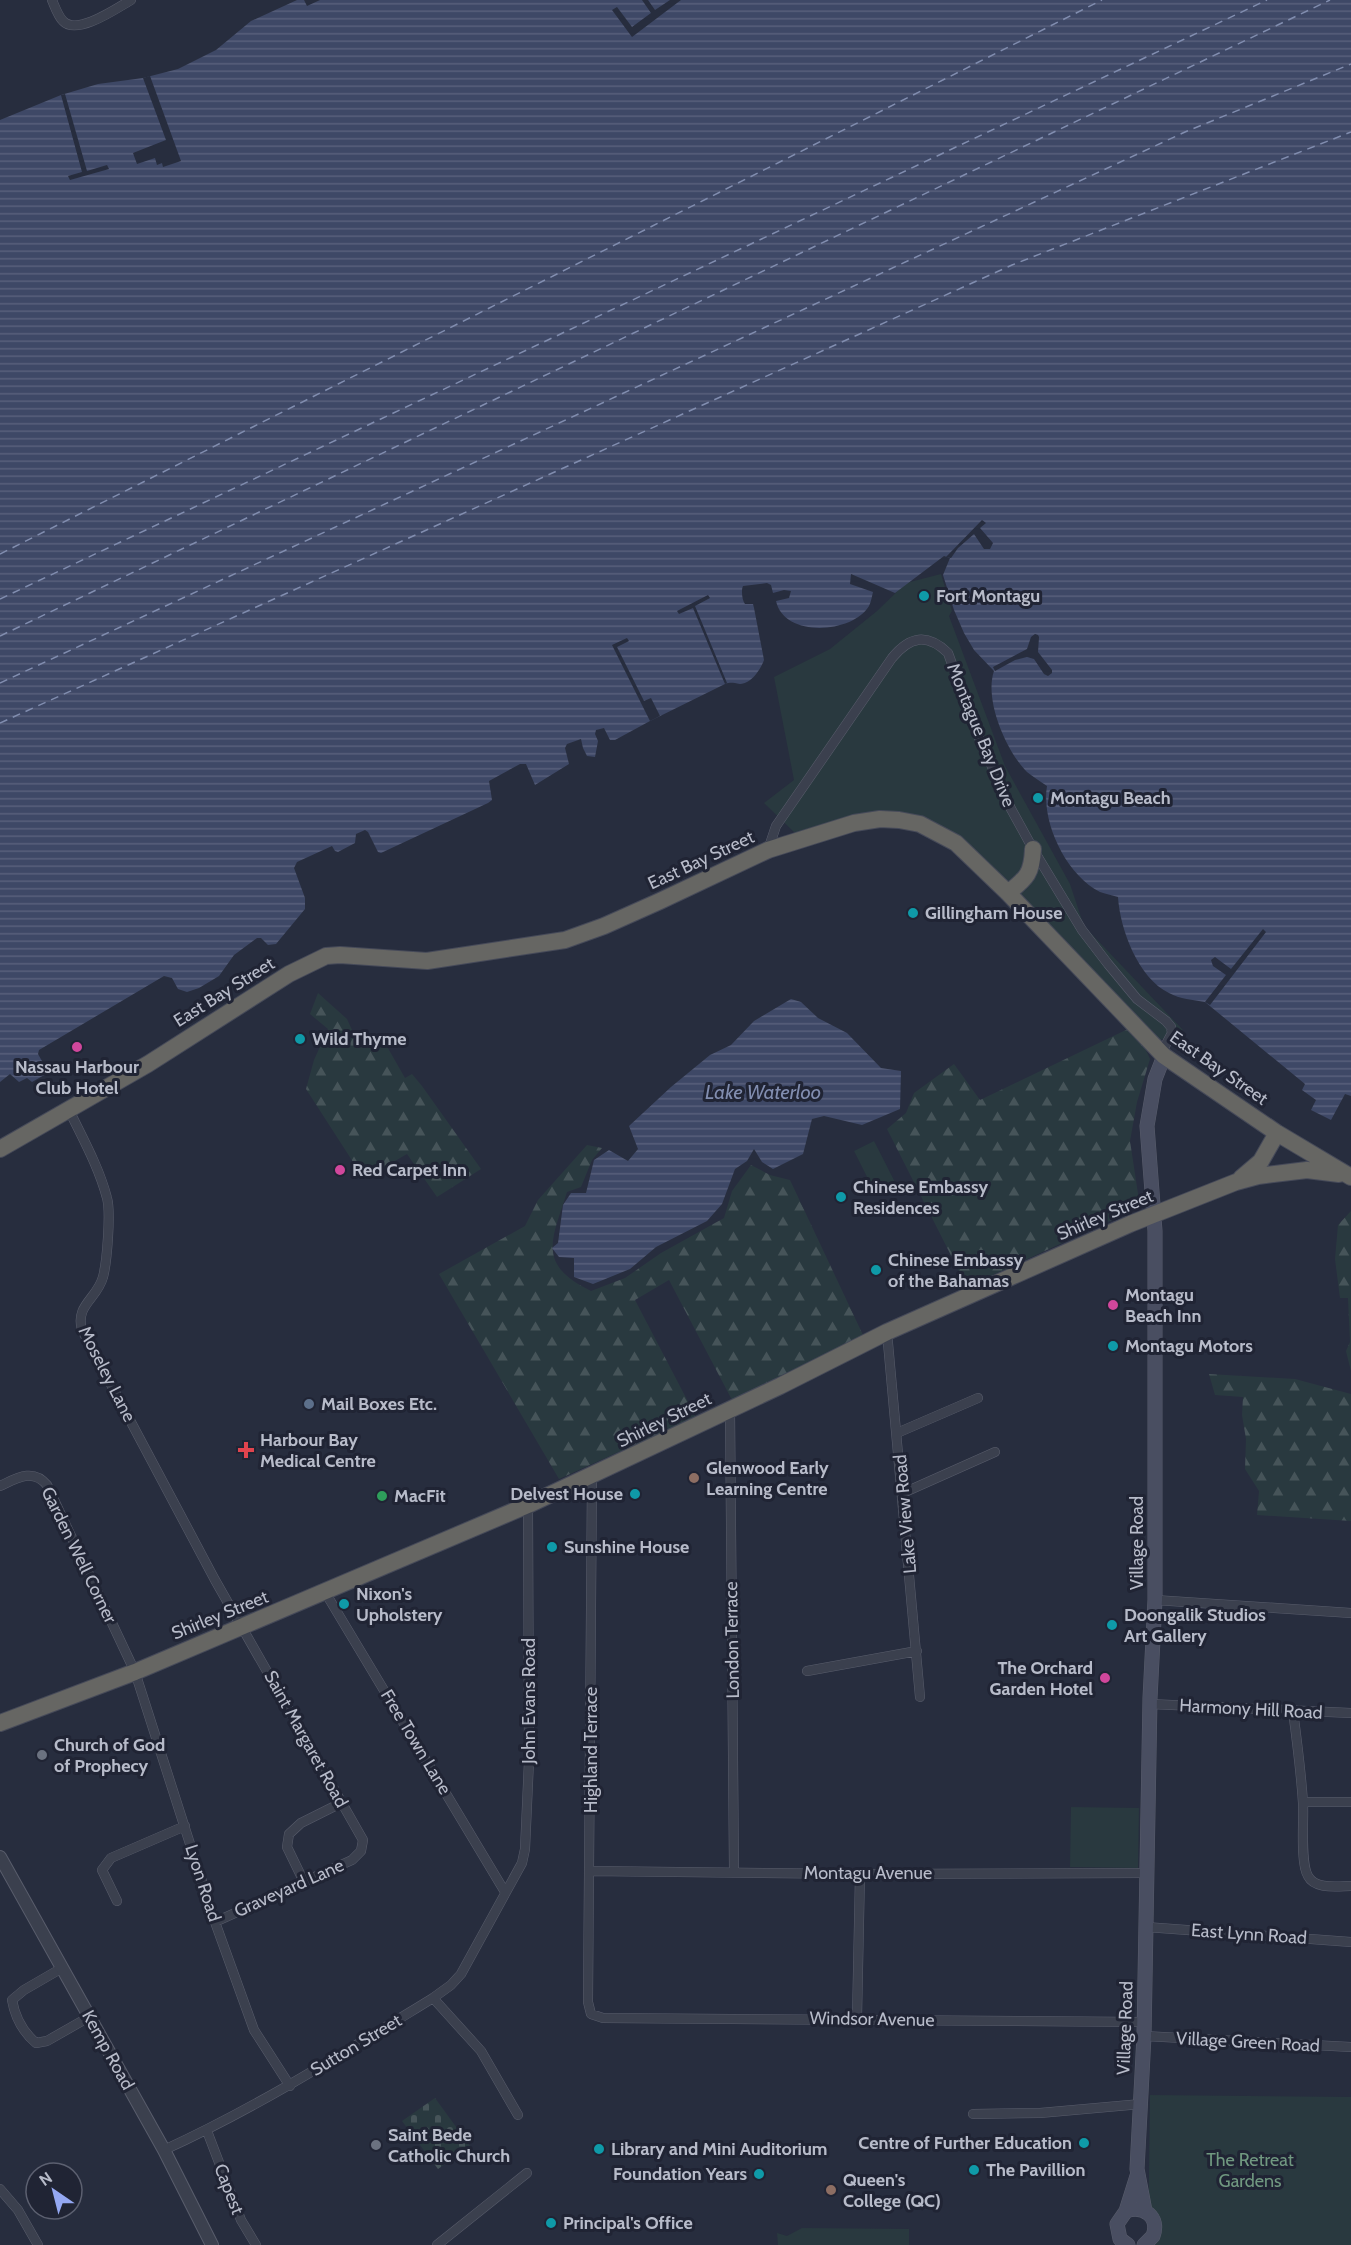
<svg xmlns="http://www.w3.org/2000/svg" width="1351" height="2245" font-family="Cabin,sans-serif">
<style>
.forest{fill:url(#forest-firs)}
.cemetery{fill:url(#cemetery-stones)}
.park{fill:#29393f}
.water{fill:url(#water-rules)}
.pier{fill:#272d3e}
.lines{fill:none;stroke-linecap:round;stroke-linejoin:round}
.ferry{stroke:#818daf;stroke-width:1.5;stroke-dasharray:8 6;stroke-linecap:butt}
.minor-casing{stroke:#595d6c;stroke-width:10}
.tertiary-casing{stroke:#595d6c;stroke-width:14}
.secondary-casing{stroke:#595d6c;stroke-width:15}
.trunk-casing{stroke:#464a59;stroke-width:18}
.minor{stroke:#3b404e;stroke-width:9}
.tertiary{stroke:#3b404e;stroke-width:12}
.secondary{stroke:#494e61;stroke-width:14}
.trunk{stroke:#666663;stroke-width:16}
.culture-dot{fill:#0f9aa8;stroke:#202434;stroke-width:2}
.hotel-dot{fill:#d1479c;stroke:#202434;stroke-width:2}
.service-dot{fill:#5c6f8a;stroke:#202434;stroke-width:2}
.health-dot{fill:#e0444e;stroke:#202434;stroke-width:2}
.education-dot{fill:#8d6e63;stroke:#202434;stroke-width:2}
.leisure-dot{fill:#2e9e5b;stroke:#202434;stroke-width:2}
.worship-dot{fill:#6b7280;stroke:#202434;stroke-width:2}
.labels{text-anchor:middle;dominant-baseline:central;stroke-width:6;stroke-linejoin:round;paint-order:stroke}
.poi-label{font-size:18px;font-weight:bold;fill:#b7bbc9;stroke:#202434;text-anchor:start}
.street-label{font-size:18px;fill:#b7bbc9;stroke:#202434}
.park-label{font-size:18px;fill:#709880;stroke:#202434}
.water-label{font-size:20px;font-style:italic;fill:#818daf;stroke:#202434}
</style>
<defs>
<pattern id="forest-firs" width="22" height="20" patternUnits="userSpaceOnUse" patternTransform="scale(1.5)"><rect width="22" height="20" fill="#29393f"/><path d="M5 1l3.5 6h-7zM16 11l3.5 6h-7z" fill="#465459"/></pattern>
<pattern id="cemetery-stones" width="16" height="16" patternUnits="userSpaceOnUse" patternTransform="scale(1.5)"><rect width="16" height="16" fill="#29393f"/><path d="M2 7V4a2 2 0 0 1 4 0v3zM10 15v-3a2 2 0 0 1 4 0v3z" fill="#465459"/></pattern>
<pattern id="water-rules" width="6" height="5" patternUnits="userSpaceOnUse" patternTransform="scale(1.5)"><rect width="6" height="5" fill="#3e4866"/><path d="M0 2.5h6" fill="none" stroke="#58607b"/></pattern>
</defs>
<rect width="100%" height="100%" fill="#272d3e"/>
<path class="forest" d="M318,993L347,1019L352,1030L381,1036L405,1078L412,1074L422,1086L481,1169L437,1197L407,1154L364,1179L306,1089L314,1060L328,1029L310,1014Z
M1128,1029L1144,1046L1150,1059L1137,1102L1130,1141L1140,1207L967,1287L887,1129L906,1113L914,1093L954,1064L980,1100Z
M587,1145L602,1148L592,1160L581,1187L567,1192C552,1240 536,1264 591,1291L625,1278L661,1253L724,1218L732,1191L751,1165L770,1175L790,1180L863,1335L732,1400L669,1280L635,1300L696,1417L559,1479L439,1274L525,1226L538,1200Z
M1351,1211V1371L1346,1351L1350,1342L1348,1298H1340L1335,1259L1338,1225Z
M1209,1374L1295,1379L1351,1394V1521L1257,1515L1259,1491L1245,1469L1246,1439L1242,1415L1243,1397L1215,1395Z"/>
<path class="cemetery" d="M435,2098L470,2146L438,2169L402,2121Z"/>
<path class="park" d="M941,574L952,611L949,616L1005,766L1070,884L1084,926L1183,1030L1156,1042L1008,883L908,813H862L797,835L764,803L794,780L774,677L830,649L877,611L906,583Z
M874,1141L896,1184L876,1195L854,1151Z
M1071,1807L1139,1808L1138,1868L1070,1867Z
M1150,2095L1351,2097V2245H1148Z
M802,2228L909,2229V2245H778L777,2233L787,2236Z"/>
<path class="water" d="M297,0H304L307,6L320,0H1351V1096L1345,1094L1331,1120L1311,1110L1316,1100L1302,1090L1305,1084L1205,1002C1193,1000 1180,999 1169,993C1138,978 1120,929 1118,897C1112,895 1105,894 1100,892C1066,875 1041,822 1047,786C1040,781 1033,777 1027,772C1006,751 984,700 994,671L974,650L964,633L954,610L943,575L950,558L944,556L895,593L851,574L850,584L873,592C872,596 871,602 869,606C852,634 784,638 776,601L789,598L791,591L784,590L773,593L771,585L767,583L743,586C741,590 742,600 745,604H753L754,608L764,660C761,669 751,684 740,684C733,683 731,682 725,684L650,721L615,740H610L604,728L596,730L595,734L598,741L595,757L587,756L583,748L581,739L567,744L565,748L569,764L535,785L526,764H520L489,781L492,800L488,803L381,853L378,852L368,832L365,830L356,834L355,843L338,852L335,851L332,846L297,862L294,868L305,898V909L276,944L268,945L261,938H257L234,955L219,976L199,988L187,992L178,989L172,978L164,976L39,1050L38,1054L47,1070L46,1074L32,1082L27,1078L19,1082L10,1074L0,1082V120L61,95L98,84L143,78L178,69L216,50L251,21Z
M791,999L801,1002L818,1018L847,1033L881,1068L901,1071L900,1109L862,1125L824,1116L812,1119L803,1154L773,1169L762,1162L754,1149L747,1161L735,1169L722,1204L707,1221L656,1247L630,1269L593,1284L574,1277V1258L559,1257L552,1248L558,1243L563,1205L571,1193H586L594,1160L609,1150L628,1161L638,1149L629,1126L671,1087L710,1055L731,1045L754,1021Z"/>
<path class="pier" d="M642,0H648L655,10L670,0H681L632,37L612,10L617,7L632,27L651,13Z
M150,76L181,161L163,167L162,163L157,165L155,158L137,164L133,153L166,140L143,78Z
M65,94L87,171L107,165L109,169L70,180L68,176L82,172L61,95Z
M982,520L986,523L980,528L993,543L990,549H984L974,534L958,548L951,558L946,557Z
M708,595L710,598L695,606L727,683L725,684L693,608L679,614L677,611Z
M1035,634L1038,635L1039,637L1038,652L1052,670V673L1048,676L1044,674L1034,659L1027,657L1015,660L995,671L993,667L1027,649L1031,637Z
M627,638L629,641L617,647L644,701L651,698L660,716L650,721L612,645Z
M1263,929L1266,932L1210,1005L1205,1002L1226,975L1213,966L1211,960L1215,957L1231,969Z"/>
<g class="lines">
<path class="ferry" d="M0,554L1102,0
M0,599L1267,0
M0,636L1330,0
M0,683L1185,132L1351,64
M0,723L1012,265L1351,132"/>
<g class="minor-casing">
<path id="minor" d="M52,0C55,7 58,16 63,21C77,36 117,8 131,0
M768,850L776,826L892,658C910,636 927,633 948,653L977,733L1010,807L1033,849L1082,930L1108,964L1137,999L1166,1021L1171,1027L1172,1033L1164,1048V1056
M68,1108C82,1137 99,1167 107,1198C111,1212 107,1262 103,1277C97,1299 75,1305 82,1330L215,1580L363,1840L361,1851L352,1860L215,1922
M887,1332L920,1697
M730,1409L734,1872
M897,1433L978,1398
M592,1476L588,2002L591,2014L603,2018L1144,2022
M0,1486C17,1478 33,1468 47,1485L135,1672L215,1922L254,2030L290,2086
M903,1493L995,1452
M325,1592L505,1892
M1155,1600L1351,1613
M807,1671L917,1651
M1150,1704L1351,1713
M1293,1711C1297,1741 1301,1772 1303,1803C1304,1820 1300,1863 1308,1876C1315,1890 1339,1886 1351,1886
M1303,1802H1351
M590,1871L860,1874L1146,1873
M304,1882L287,1847L289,1834L301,1823L341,1803
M117,1901L102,1870L111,1858L185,1826
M1146,1927L1351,1942
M62,1968L24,1990L12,2000C15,2017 23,2032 36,2043L47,2041L89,2017
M433,1998L481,2051L518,2115
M857,2018L860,1874
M1144,2036L1351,2047
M973,2114L1040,2113L1141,2104
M207,2131L241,2220L256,2245
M164,2150C258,2107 345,2052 433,1998L451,1985L461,1974L522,1863L525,1849L529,1761L528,1505
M0,2189L18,2210L38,2245
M437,2245L527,2173"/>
</g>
<g class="tertiary-casing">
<path id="tertiary" d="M0,1857L164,2150L212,2245"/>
</g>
<g class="secondary-casing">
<path id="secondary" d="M1126,2211L1137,2176
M1145,2211L1137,2169L1144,2036L1150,1698L1155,1600V1231L1147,1126L1155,1079L1164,1056
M1128,2245L1120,2239L1117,2224L1126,2211C1144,2205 1160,2217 1153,2236L1144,2245"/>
</g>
<g class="trunk-casing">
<path id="trunk" d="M1008,893C1027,878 1032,873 1033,849
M0,1149L148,1064L289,974L326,956L340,955L427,961L565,940L604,926L660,901L768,850L854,823L880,819L899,820L920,824L956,843L1008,893L1164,1056L1277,1133L1351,1177
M1241,1178L1261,1161L1277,1133
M0,1723L135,1672L528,1505L780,1386L887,1332L1130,1224L1236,1182L1258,1176L1307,1170L1339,1174"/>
</g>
<use href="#minor" class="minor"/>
<use href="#tertiary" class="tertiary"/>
<use href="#secondary" class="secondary"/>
<use href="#trunk" class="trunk"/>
</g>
<g class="culture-dot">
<circle cx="924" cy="596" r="6"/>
<circle cx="1038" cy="798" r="6"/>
<circle cx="913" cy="913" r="6"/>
<circle cx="300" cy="1039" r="6"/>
<circle cx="841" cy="1197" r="6"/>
<circle cx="876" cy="1270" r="6"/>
<circle cx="1113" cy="1346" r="6"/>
<circle cx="635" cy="1494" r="6"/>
<circle cx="552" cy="1547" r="6"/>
<circle cx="344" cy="1604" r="6"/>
<circle cx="1112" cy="1625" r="6"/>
<circle cx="1084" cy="2143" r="6"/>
<circle cx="599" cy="2149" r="6"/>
<circle cx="974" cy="2170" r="6"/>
<circle cx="759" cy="2174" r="6"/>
<circle cx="551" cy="2223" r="6"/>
</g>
<g class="hotel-dot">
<circle cx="77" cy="1047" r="6"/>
<circle cx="340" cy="1170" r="6"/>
<circle cx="1113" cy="1305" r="6"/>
<circle cx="1105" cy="1678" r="6"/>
</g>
<circle class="service-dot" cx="309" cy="1404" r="6"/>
<path class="health-dot" d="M243 1441h6v6h6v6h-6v6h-6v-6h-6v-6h6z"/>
<g class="education-dot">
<circle cx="694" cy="1478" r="6"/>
<circle cx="831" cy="2190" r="6"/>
</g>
<circle class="leisure-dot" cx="382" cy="1496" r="6"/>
<g class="worship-dot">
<circle cx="42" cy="1755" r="6"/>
<circle cx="376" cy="2145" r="6"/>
</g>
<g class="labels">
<g class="poi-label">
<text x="936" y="596">Fort Montagu</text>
<text x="1050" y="798">Montagu Beach</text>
<text x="925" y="913">Gillingham House</text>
<text x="312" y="1039">Wild Thyme</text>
<text x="77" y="1067" text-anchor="middle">Nassau Harbour<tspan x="77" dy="21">Club Hotel</tspan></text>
<text x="352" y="1170">Red Carpet Inn</text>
<text x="853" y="1187">Chinese Embassy<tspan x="853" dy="21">Residences</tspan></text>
<text x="888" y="1260">Chinese Embassy<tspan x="888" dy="21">of the Bahamas</tspan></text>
<text x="1125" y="1295">Montagu<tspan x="1125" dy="21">Beach Inn</tspan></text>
<text x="1125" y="1346">Montagu Motors</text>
<text x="321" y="1404">Mail Boxes Etc.</text>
<text x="260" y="1440">Harbour Bay<tspan x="260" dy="21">Medical Centre</tspan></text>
<text x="706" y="1468">Glenwood Early<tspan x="706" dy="21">Learning Centre</tspan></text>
<text x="623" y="1494" text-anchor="end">Delvest House</text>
<text x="394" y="1496">MacFit</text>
<text x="564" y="1547">Sunshine House</text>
<text x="356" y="1594">Nixon's<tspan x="356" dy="21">Upholstery</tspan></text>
<text x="1124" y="1615">Doongalik Studios<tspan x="1124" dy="21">Art Gallery</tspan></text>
<text x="1093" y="1668" text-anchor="end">The Orchard<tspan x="1093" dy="21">Garden Hotel</tspan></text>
<text x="54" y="1745">Church of God<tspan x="54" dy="21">of Prophecy</tspan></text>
<text x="388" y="2135">Saint Bede<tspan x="388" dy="21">Catholic Church</tspan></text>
<text x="1072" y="2143" text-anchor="end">Centre of Further Education</text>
<text x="611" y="2149">Library and Mini Auditorium</text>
<text x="986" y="2170">The Pavillion</text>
<text x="747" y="2174" text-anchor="end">Foundation Years</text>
<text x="843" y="2180">Queen's<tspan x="843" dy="21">College (QC)</tspan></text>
<text x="563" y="2223">Principal's Office</text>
</g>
<g class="street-label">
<text transform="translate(981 735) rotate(68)">Montague Bay Drive</text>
<text transform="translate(701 860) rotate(-25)">East Bay Street</text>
<text transform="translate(224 992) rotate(-32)">East Bay Street</text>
<text transform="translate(1219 1068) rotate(35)">East Bay Street</text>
<text transform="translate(1105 1215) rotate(-23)">Shirley Street</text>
<text transform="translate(107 1374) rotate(63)">Moseley Lane</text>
<text transform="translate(664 1420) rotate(-26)">Shirley Street</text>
<text transform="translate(905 1514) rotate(-95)">Lake View Road</text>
<text transform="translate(1137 1543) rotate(-90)">Village Road</text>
<text transform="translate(79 1555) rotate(64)">Garden Well Corner</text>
<text transform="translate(220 1615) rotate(-22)">Shirley Street</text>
<text transform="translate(732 1640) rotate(-91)">London Terrace</text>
<text transform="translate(529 1701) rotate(-90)">John Evans Road</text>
<text transform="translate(1251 1709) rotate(3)">Harmony Hill Road</text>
<text transform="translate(306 1739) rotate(61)">Saint Margaret Road</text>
<text transform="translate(416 1742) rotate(59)">Free Town Lane</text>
<text transform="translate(591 1750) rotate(-90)">Highland Terrace</text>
<text x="868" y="1873">Montagu Avenue</text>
<text transform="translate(203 1883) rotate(72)">Lyon Road</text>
<text transform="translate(289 1888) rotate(-24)">Graveyard Lane</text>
<text transform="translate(1249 1934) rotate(4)">East Lynn Road</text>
<text transform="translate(872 2019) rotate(1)">Windsor Avenue</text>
<text transform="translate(1125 2028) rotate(-88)">Village Road</text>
<text transform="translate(1248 2042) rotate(3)">Village Green Road</text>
<text transform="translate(356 2045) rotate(-31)">Sutton Street</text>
<text transform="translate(108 2050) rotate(61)">Kemp Road</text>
<text transform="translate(229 2189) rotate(69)">Capest</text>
</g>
<g class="park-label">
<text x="1250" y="2160">The Retreat<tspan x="1250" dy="21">Gardens</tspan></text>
</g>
<g class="water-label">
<text x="763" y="1092">Lake Waterloo</text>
</g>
</g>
<g transform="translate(54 2191) rotate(325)"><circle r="28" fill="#202434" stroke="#5c6070" stroke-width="1.5"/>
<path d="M0-4.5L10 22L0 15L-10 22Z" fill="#94a8f2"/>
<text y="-9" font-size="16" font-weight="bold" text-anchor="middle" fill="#b7bbc9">N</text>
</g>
</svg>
